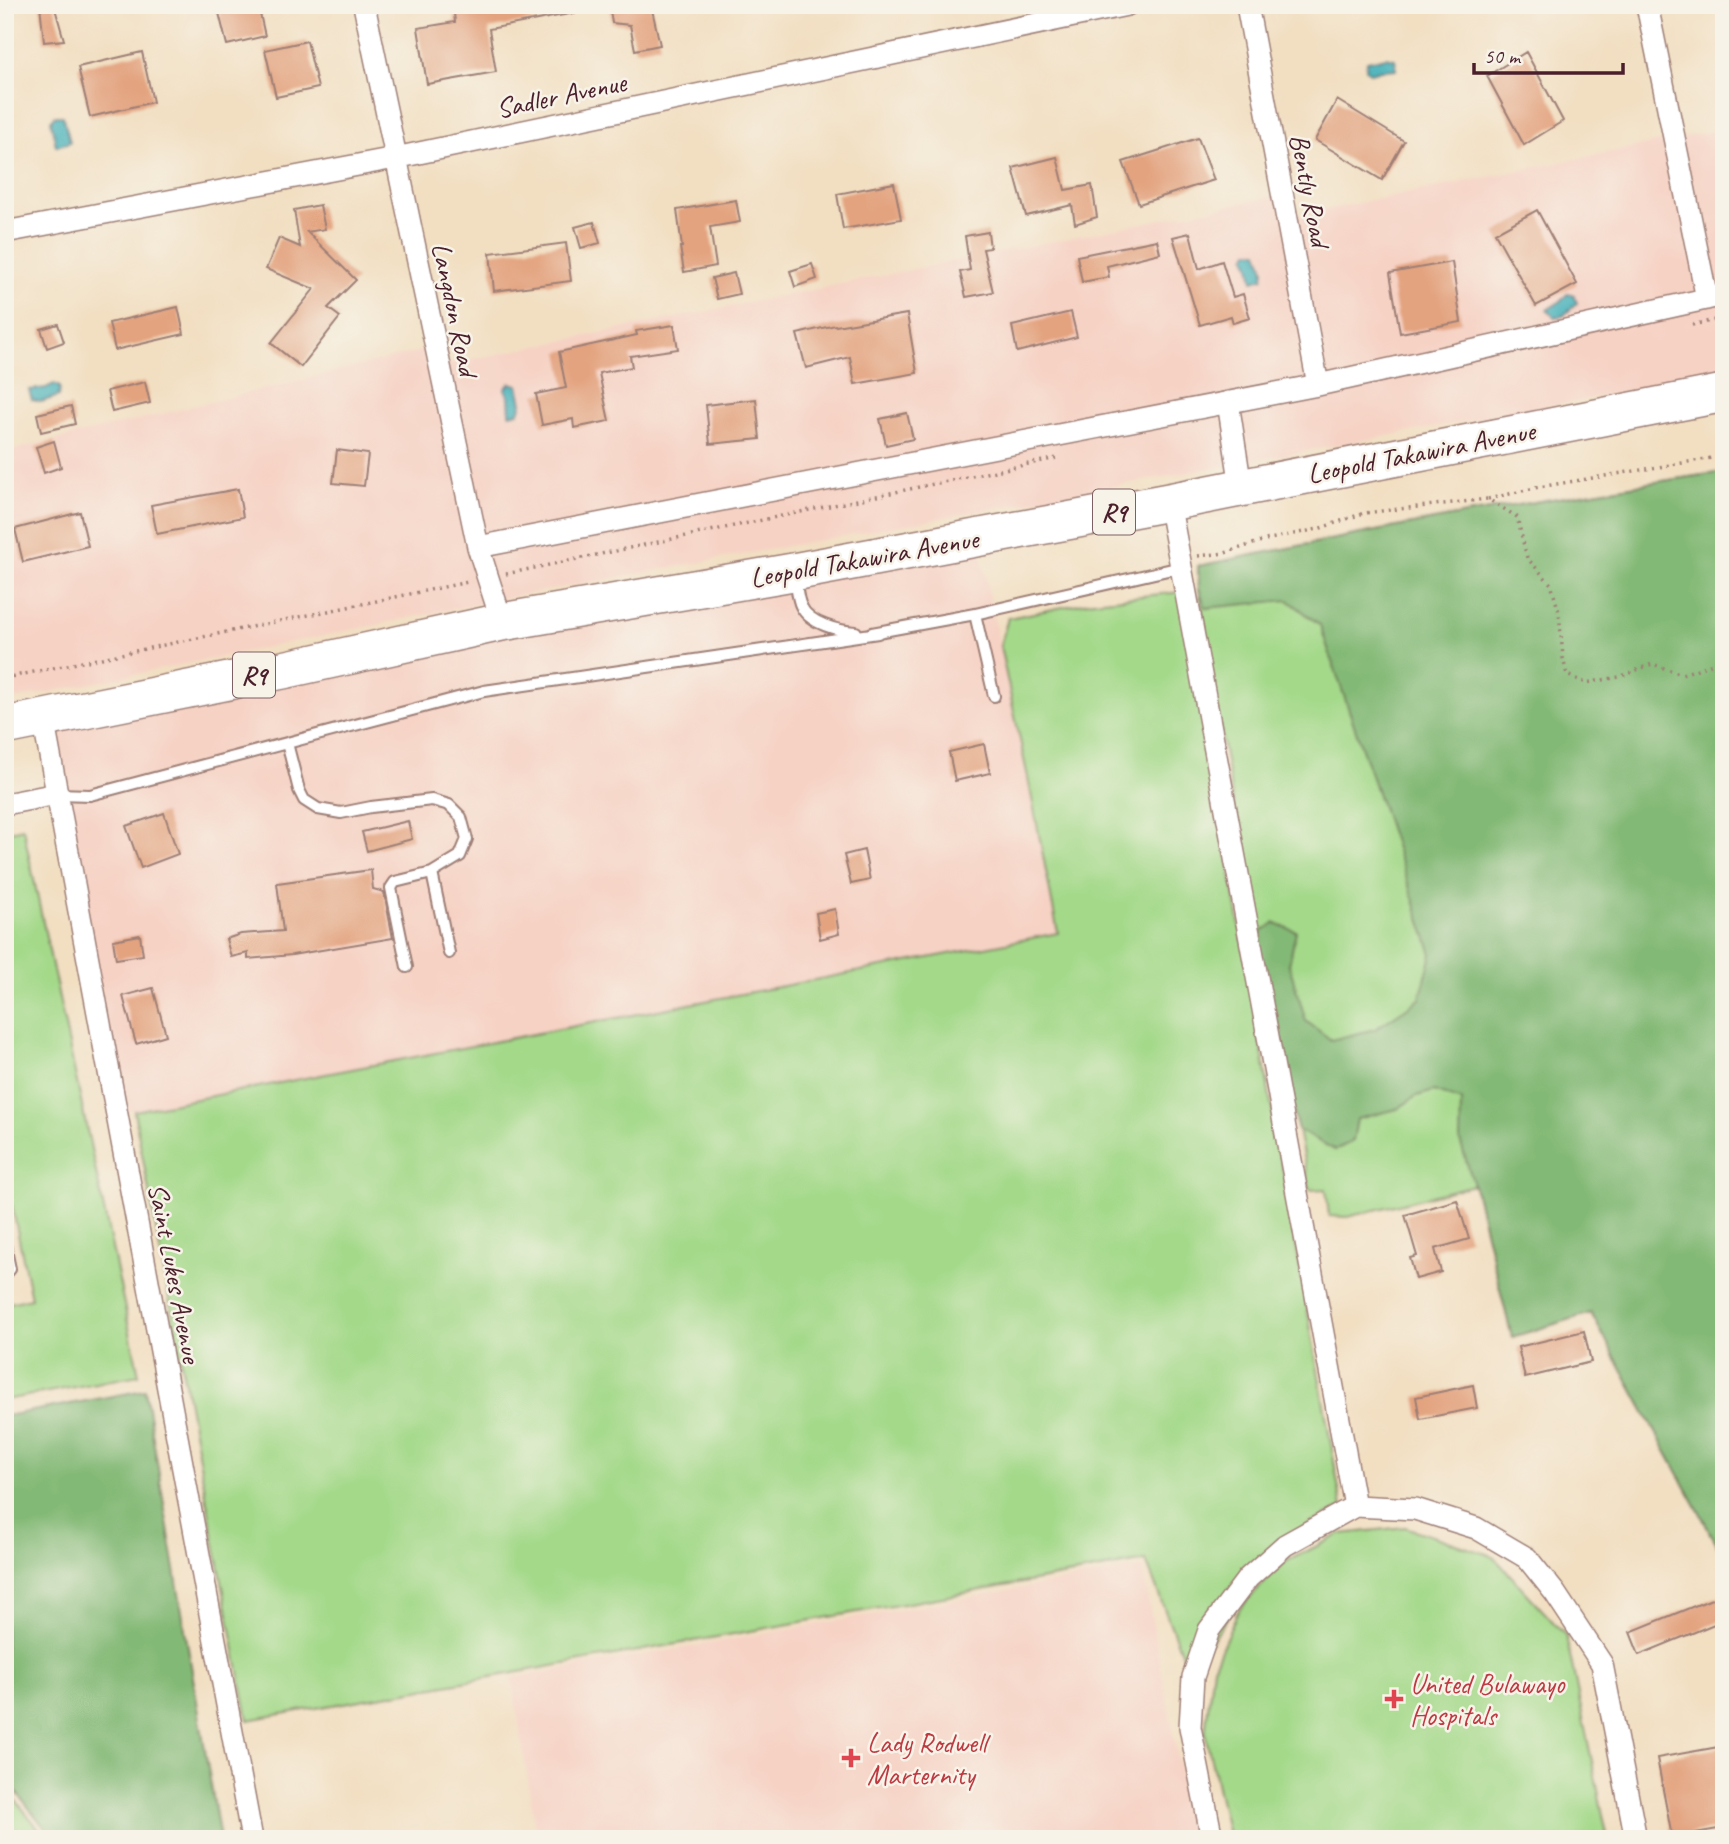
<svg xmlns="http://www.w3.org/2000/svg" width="1729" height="1844" font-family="Caveat,sans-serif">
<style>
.built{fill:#f6d2c4}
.green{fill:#a4d98a;stroke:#777c5a;stroke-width:2}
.forest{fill:#83b976;stroke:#666c50;stroke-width:2}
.water{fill:#3fafb8;stroke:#446772;stroke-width:2}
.building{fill:#e3a37f}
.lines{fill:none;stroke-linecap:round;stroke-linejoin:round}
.service-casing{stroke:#9e7f76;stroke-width:14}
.minor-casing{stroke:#9e7f76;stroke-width:24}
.trunk-casing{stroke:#9e7f76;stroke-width:40}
.path{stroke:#9e7f76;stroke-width:3.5;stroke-dasharray:2 5;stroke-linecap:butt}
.service{stroke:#fff;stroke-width:10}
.minor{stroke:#fff;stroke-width:21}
.trunk{stroke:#fff;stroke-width:37}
.health-dot{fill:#e0444e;stroke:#f7f3e8;stroke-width:2.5}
.labels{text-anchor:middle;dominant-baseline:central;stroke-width:5;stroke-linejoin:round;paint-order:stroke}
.shield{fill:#f7f3e8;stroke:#7e5f64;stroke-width:2}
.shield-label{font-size:26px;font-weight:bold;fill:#4a1f2b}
.street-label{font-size:28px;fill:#4a1f2b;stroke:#f7f3e8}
.health-label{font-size:28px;fill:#be3a42;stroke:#f7f3e8;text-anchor:start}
</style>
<rect width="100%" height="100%" fill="#f7f3e8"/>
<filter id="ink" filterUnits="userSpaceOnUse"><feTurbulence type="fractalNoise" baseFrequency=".0143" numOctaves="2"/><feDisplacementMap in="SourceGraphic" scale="14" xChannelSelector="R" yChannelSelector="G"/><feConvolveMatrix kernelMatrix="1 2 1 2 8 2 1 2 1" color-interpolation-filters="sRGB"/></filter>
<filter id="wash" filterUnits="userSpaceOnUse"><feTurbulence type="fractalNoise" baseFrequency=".00686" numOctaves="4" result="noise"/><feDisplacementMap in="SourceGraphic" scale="28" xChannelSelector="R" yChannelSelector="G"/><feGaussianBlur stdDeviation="1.57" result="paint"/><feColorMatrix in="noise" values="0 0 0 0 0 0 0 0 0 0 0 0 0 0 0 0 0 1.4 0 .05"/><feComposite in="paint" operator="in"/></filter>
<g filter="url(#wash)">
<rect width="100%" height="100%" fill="#f2dfc2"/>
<path class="built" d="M1724,129V374L516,596L5,701V452L433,348L438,366L1280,195L1285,218Z
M979,543L1057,933L123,1112L52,724Z
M1142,1567L1193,1839H537L512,1678Z"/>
<path class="green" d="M1724,472V1557L1591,1313L1512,1337L1474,1185L1347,1217L1329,1216L1326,1189L1310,1190L1298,1130L1278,1056L1219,722L1199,589L1198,566C1373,531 1547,497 1724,472Z
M1181,592L1342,1507L1282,1539L1189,1673L1146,1561L248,1720L134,1111L1058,933L1027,773L1000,646L1008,618L1093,601Z
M23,828L139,1375L5,1400V1304L31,1298L12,1205L5,1206V832Z
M1405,1527L1493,1556L1566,1636L1608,1839H1229L1205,1733L1213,1667L1239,1609L1283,1563L1341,1534Z
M5,1787L43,1834L45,1839H5Z"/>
<path class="forest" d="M1724,472V1557L1591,1313L1512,1337L1474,1185L1460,1141L1461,1101L1434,1091L1417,1096L1397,1109L1357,1119L1353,1141L1335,1150L1298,1130L1278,1056L1256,936L1274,923L1296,931L1289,965L1306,1021L1331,1040L1375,1029L1420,999L1432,954L1320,625L1288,600L1206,608L1199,589L1198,566C1373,531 1547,497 1724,472Z
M145,1390L220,1839H51L48,1832L5,1778V1416Z"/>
<path class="water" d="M1386,57L1395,59L1397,69L1380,70L1371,73L1366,69L1367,61Z
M54,116H63L70,142L56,146L51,121Z
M1249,251H1258L1264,269L1263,278L1253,281L1250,265L1246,257Z
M1567,294L1574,295L1577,303L1563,316L1554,317L1547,310L1561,301Z
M510,383L518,385L522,403L519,412L510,414L509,397L505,389Z
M54,384L60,387L59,396L41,402L32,400L29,390L46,388Z"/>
<g id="blocks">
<path class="building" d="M40,5H54L64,40L44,42Z
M217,5H258L265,36L227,45Z
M453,5H574L575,13L489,29L496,72L427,84L418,28L455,22Z
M609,5H651L660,45L635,50L630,25L612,23Z
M307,41L318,88L276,97L265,50Z
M142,52L153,102L90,117L78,67Z
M1526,52L1563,121L1524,145L1487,76Z
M1337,100L1404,141L1382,180L1315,140Z
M1198,138L1214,180L1139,204L1123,162Z
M1057,157L1065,190L1092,185L1097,217L1075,224L1072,205L1026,216L1013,168Z
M894,183L901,219L843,229L837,194Z
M736,200L740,222L710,227L716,266L684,272L680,247H682L677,210Z
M320,205L325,229L307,232L356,280L328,308L340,317L301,367L271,343L314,289L266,269L279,238L300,247L294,210Z
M1537,210L1577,284L1536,306L1495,233Z
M594,222L600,243L581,248L575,227Z
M988,232L990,248L983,249L993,292L966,297L960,272L970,270L965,236Z
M1190,233L1199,269L1222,261L1233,297L1243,294L1250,318L1233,323L1231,316L1200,325L1173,237Z
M1157,240L1160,253L1107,266L1109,277L1082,282L1077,256Z
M566,243L571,281L494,291L490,253Z
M1452,262L1461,322L1400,333L1390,273Z
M812,264L817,279L795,287L790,271Z
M734,273L739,294L717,299L712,278Z
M178,307L184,334L115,350L109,323Z
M1071,312L1077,337L1017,352L1012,326Z
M907,314L917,373L855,384L850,357L806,368L797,334L835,325L836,326Z
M58,324L64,342L47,348L41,329Z
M674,325L678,349L630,356L632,367L599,373L609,421L574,428L573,419L542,425L536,394L566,388L559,352L637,335L636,331Z
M145,382L150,403L112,412L107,391Z
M756,399L760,439L710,444L706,405Z
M71,406L75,424L41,432L37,414Z
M907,413L913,439L886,445L880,419Z
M54,441L61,467L44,473L36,447Z
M337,450L368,454L364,486L333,483Z
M238,489L243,517L157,534L151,505Z
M80,512L88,546L23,562L15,529Z
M984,744L990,773L955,781L949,752Z
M164,813L178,854L141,868L126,826Z
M408,821L412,839L367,851L362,832Z
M864,850L870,880L851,884L844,855Z
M371,870L373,889L384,892L393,938L292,955L248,959V953L231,957L226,939L241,934L283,931L277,883Z
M835,909L839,934L820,939L816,913Z
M140,935L143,955L116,959L113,940Z
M153,988L166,1035L136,1044L123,996Z
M1457,1200L1469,1239L1435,1249L1441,1272L1416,1279L1410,1258L1417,1256L1405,1215Z
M1584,1331L1591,1362L1525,1378L1518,1347Z
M1473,1385L1477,1408L1420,1419L1416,1397Z
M1724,1594V1620L1639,1655L1630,1632Z
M1724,1746V1828L1672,1837L1657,1758Z"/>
</g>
</g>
<g filter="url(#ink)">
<use href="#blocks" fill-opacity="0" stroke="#9e7f76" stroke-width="2"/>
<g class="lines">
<g class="service-casing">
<path id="service" d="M795,578C797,587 797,598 801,606C809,624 839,631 856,632
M975,614L994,696
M872,633L975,614L1181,567
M287,743L299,790L304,800L318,809L341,813L371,807L432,800L449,805L461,817L467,839L460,856L432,873L395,882L391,888L407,967
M57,794L90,795L484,691L878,633
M432,873L449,953
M5,1245L10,1269L5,1275"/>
</g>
<g class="minor-casing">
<path id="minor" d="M364,5L478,547L502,622
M1247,5L1318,385
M1647,5L1707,299
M5,232L395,158L1127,5
M1228,402L1241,487
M1169,502L1355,1506
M478,547L1318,385L1724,295
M43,718L252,1839
M5,804L57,794
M1212,1839L1190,1727L1193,1677L1209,1630L1248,1578L1285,1545L1355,1506L1415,1509L1476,1528L1527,1558L1555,1593L1602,1664L1636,1839"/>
</g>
<g class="trunk-casing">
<path id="trunk" d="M5,726L283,670L502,622L793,572L1169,502L1724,393"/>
</g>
<path class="path" d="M1692,325L1724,318
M1488,499L1539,487L1724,456
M1198,556L1225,553L1265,540L1318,529L1364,513L1488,499L1517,517L1527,558L1551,584L1559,612L1563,658L1567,675L1586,683L1619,677L1652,664L1682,674L1716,663L1724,667
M506,574L1057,458
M5,678L468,582
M5,1835L7,1839"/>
<use href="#service" class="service"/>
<use href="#minor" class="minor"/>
<use href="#trunk" class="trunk"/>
</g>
</g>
<g class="health-dot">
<path d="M1390.5 1688.5h7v7h7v7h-7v7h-7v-7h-7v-7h7z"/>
<path d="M847.5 1747.5h7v7h7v7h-7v7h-7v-7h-7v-7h7z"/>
</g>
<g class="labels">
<g class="shield">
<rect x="1093" y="489.5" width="42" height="45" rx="5"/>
<rect x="233" y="652.5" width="42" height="45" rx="5"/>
</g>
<g class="shield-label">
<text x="1114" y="512">R9</text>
<text x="254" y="675">R9</text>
</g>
<g class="street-label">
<text transform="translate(561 95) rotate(-12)">Sadler Avenue</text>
<text transform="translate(1310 190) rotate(79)">Bently Road</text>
<text transform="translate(455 309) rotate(78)">Langdon Road</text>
<text transform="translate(1421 452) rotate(-11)">Leopold Takawira Avenue</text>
<text transform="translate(864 558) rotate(-10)">Leopold Takawira Avenue</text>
<text transform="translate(175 1273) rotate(79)">Saint Lukes Avenue</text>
</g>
<g class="health-label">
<text x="1410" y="1683">United Bulawayo<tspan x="1410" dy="32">Hospitals</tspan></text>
<text x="867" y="1742">Lady Rodwell<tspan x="867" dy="32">Marternity</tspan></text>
</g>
</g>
<rect width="1729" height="1844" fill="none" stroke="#f7f3e8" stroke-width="28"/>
<path d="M1474 63v10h149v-10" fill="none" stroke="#4a1f2b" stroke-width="3.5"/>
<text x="1484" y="63" font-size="21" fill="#4a1f2b" stroke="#f7f3e8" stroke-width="5" paint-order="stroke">50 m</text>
</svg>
